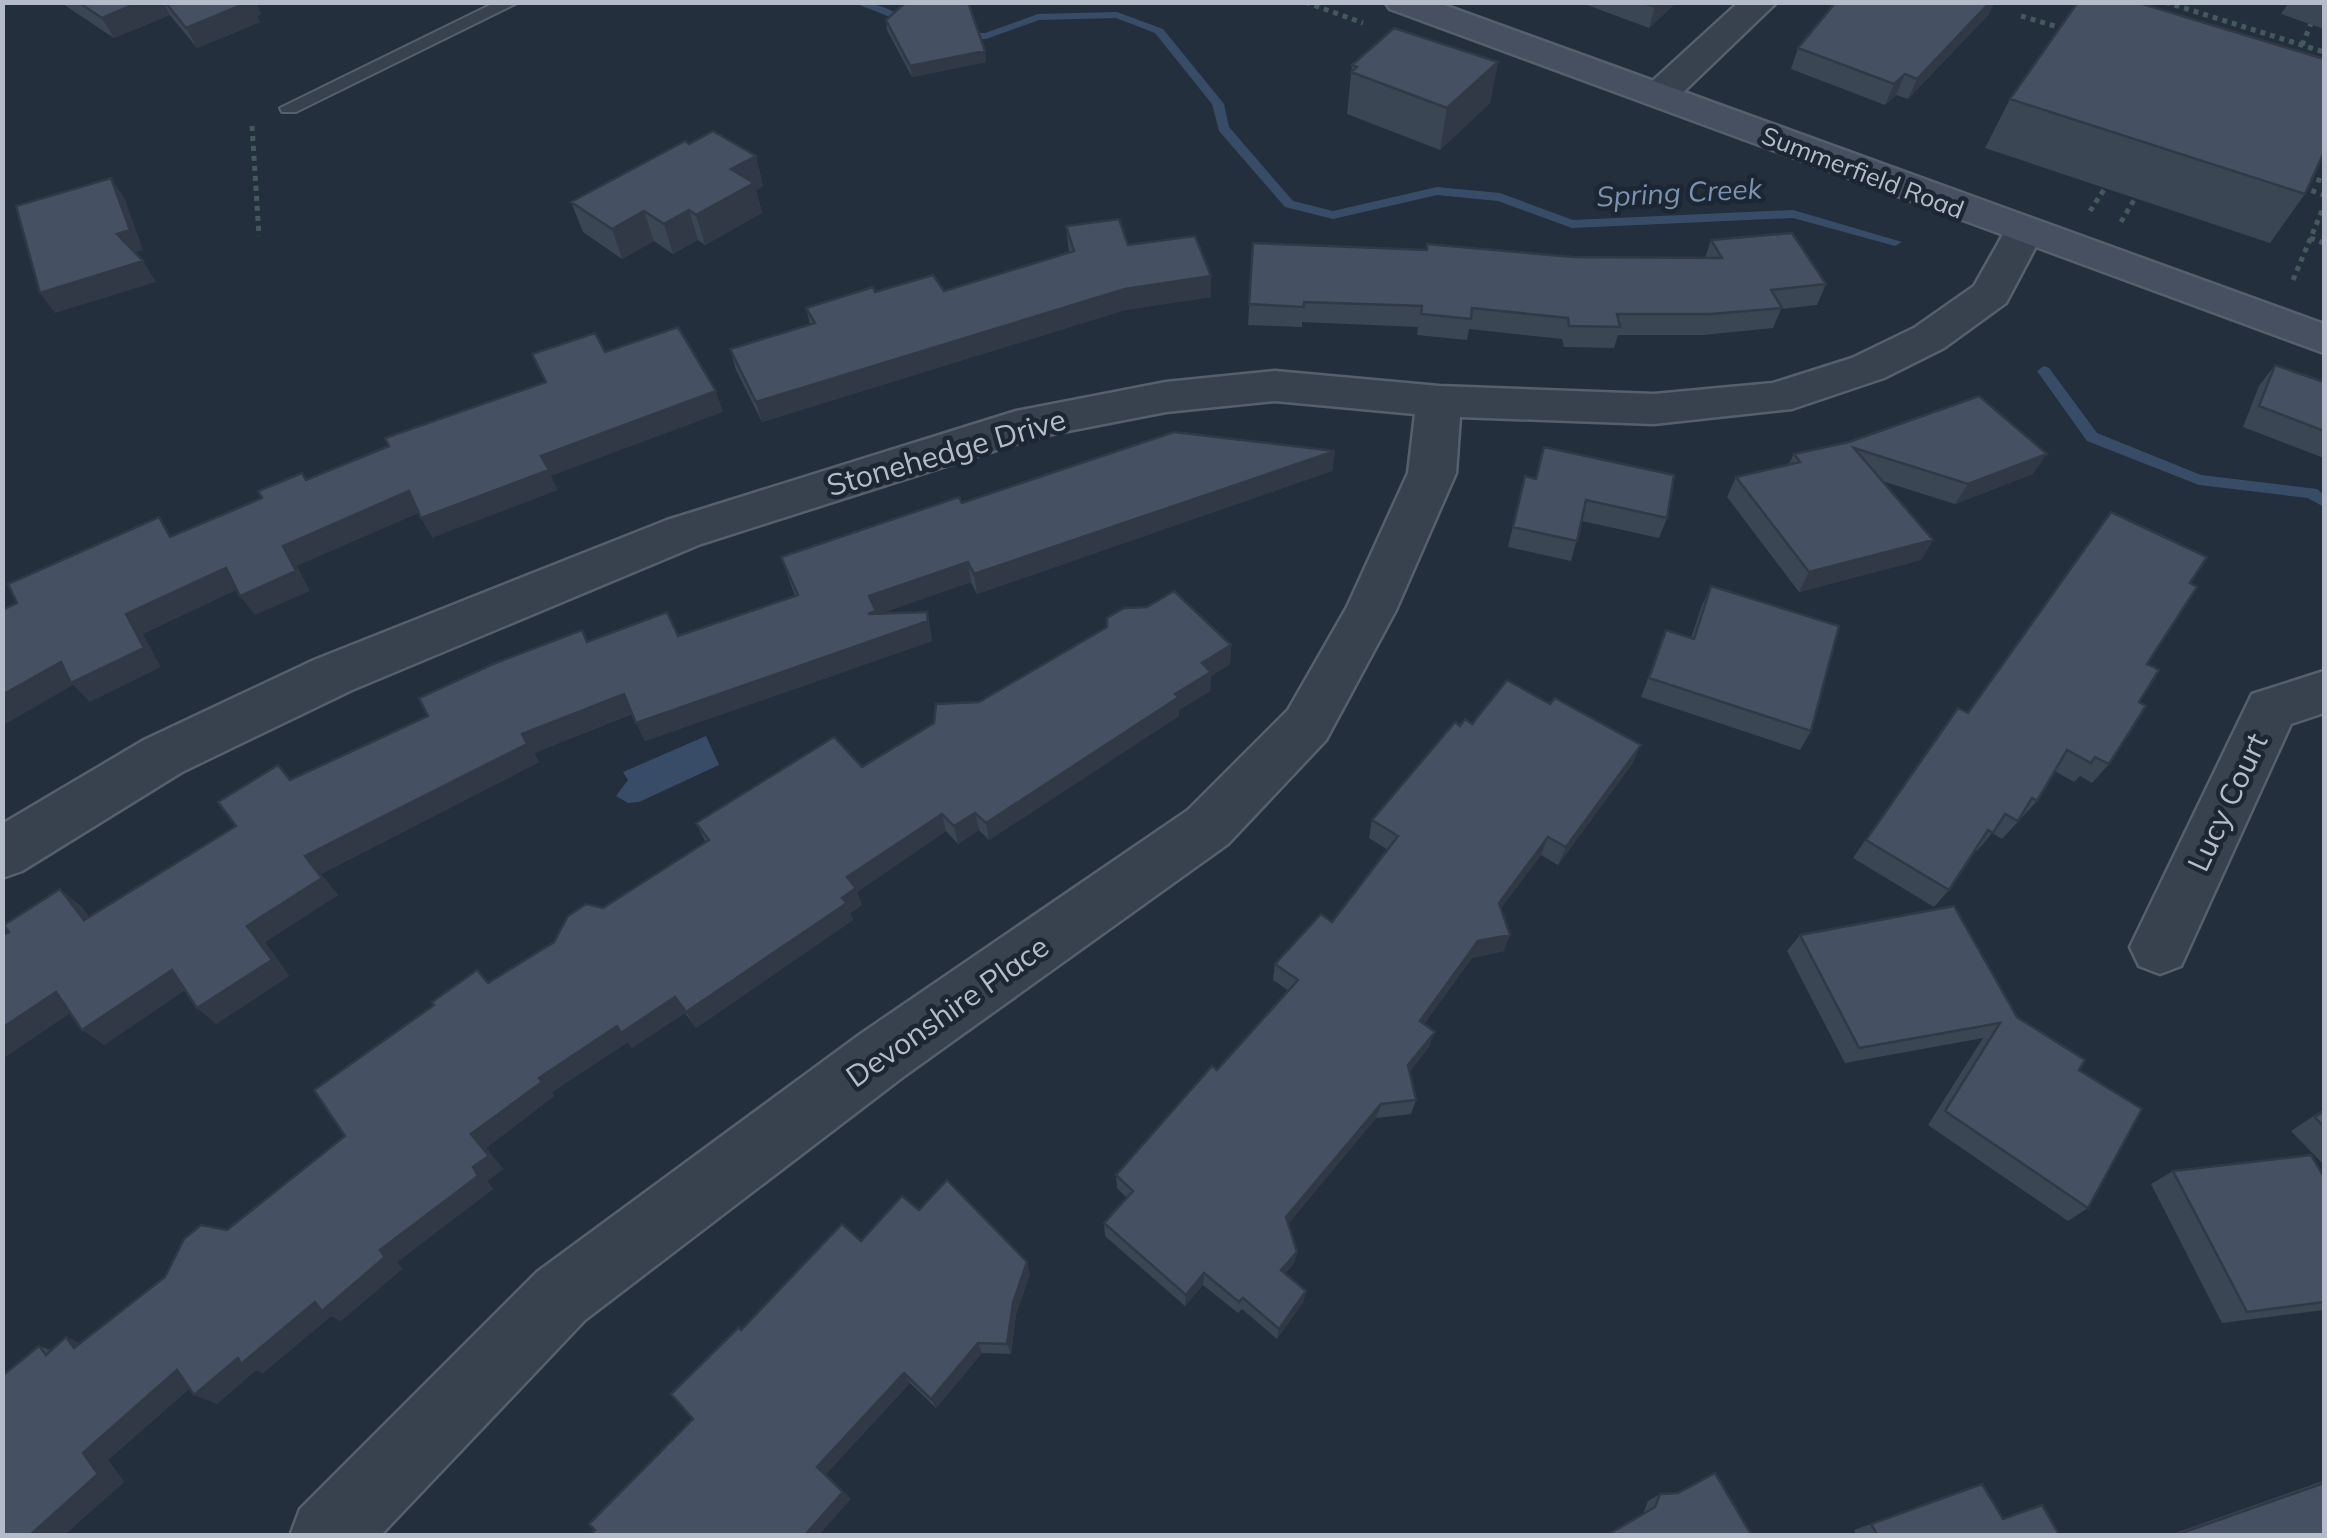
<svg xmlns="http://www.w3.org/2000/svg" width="2327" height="1538" font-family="Mulish,sans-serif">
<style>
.water{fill:#394c67}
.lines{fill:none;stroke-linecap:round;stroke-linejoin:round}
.stream{fill:#394c67;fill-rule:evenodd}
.lane-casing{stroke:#565f6c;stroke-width:4}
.street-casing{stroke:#565f6c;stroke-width:5}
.secondary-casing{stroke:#565f6c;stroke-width:5}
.path{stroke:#44595c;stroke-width:5;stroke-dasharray:5 5;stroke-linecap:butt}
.lane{fill:#38414e;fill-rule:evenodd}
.street{fill:#38414e;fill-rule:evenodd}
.secondary{fill:#465061;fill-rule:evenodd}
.wall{fill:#3b4654}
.shaded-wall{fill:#303945}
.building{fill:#455162;stroke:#303945;stroke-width:2.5}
.labels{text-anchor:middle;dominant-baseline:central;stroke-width:9;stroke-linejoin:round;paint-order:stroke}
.far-street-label{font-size:25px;fill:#b4bcc9;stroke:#1d2633}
.far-water-label{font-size:28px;font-style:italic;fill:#7c92b1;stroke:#1d2633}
.street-label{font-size:30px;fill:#b4bcc9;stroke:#1d2633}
</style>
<rect width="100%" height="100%" fill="#242f3e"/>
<path class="water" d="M706,736L719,765L639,802L628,803L616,796L628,780L623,772Z"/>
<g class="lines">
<path class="stream" d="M852,2C877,2 897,10 915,28L905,30L890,17Z
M1117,12L1163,29L1224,104L1229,127L1293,201L1333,211L1437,187L1500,193L1573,220L1793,210L1902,242L1895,246L1793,218L1572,228L1498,201L1437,195L1333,219L1285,207L1219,131L1212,104L1155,33L1116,18L1039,20L986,39H957L951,36L957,33H985L1038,14Z
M2044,366L2049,368L2097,433L2201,475L2317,489L2324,495V507L2308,498L2199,485L2087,441L2037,371Z"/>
<g class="lane-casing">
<path id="lane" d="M496,2H519L296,112H282L280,108Z"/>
</g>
<g class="street-casing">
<path id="street" d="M1739,2H1777L1673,102L1660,105L1647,102L1641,94L1647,86Z
M2023,221L2037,224L2043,233L2006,303L1944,348L1884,378L1792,409L1654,424L1460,417L1456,473L1396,610L1326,740L1228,844L903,1077L585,1320L380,1536H290L300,1509L537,1272L859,1035L1188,810L1288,710L1347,607L1408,473L1415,414L1275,401L1166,412L1037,437L701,544L352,690L182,772L22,871L2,878V824L144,740L314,660L667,520L1016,411L1166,382L1275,371L1439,386L1654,394L1773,383L1852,358L1914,328L1974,286L2009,224Z
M2324,671V713L2291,724L2181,966L2160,974L2139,966L2130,947L2252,694Z"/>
</g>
<g class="secondary-casing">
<path id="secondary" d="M1385,2H1436L2324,324V353L1390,9Z"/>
</g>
<path class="path" d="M1305,2L1363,23
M2165,2L2324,52
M2021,16L2065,29
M2302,45L2313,19
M252,126L259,236
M2307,176L2324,182
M2302,187L2324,195
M2090,211L2107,185
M2121,222L2137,195
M2310,238L2324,243
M2293,280L2324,206"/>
<use href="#lane" class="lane"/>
<use href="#street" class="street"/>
<use href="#secondary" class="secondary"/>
</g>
<path class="wall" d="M60,2H256L261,14L257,16L260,22L197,48L170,15L114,38Z
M1579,2H1677L1649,28Z
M2289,2H2324V29L2281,14Z
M1989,14L1908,99L1896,95L1885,105L1791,69L1798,48Z
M886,20L986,62L912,77L887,30Z
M1498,62L1490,103L1440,150L1347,114L1352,65Z
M2010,99L2305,194L2270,243L1985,148Z
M689,144L756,156L763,186L756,190L762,213L705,245L698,240L673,254L654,241L622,259L583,232L571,202Z
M1066,226L1128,245L1211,297L1125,310L762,422L736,370L730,349L810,324L806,308L875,292L944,291L1069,252Z
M1711,240L1826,284L1817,305L1781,309L1773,328L1703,335H1618L1614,348L1564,347L1562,339L1469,329L1467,340L1417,335L1418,327L1302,322V327L1248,325L1253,243L1573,257L1705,258Z
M2275,365L2324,382V458L2243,427L2259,386Z
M1849,442L2033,474L1955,504L1882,481L1933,540L1921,560L1799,592L1727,497L1736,477L1788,465L1794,454Z
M1335,451L1332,471L977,594L971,582L881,613L927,612L932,641L645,741L632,714L534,753L539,762L321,874L338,895L265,942L289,976L216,1024L185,990L104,1045L70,1013L2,1059V936L9,932L81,906L89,917L236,826L291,780L588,642L678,636L795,596L781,557L962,503Z
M1525,476L1667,518L1659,538L1582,521L1571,561L1508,547Z
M2190,583L2147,664L2139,702L2109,764L2092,783L2080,776L2074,782L2055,771L2037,801L2002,839L1992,833L1977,851L1975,849L1949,890L1934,907L1853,858L1944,726Z
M1711,586L1811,731L1800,750L1641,697L1666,630L1691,638L1702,605Z
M1231,645L1230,664L1211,676L1210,691L1179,710V716L989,840L979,830L958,844L946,831L857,892L862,905L850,913L853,920L696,1028L685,1013L632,1048L628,1042L552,1092L554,1096L486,1148L503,1169L487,1181L493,1189L397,1262L402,1269L341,1321L331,1316L263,1373L256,1370L217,1404L190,1388L108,1460L124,1482L63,1536L39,1346L51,1350L81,1343L345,1136L488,983L706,843L696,823L862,767L979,702Z
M1550,704L1641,745L1632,764L1558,865L1541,855L1501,908L1504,951L1472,958L1424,1024L1429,1047L1410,1071L1416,1100L1411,1114L1376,1118L1288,1224L1297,1252L1294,1263L1285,1274L1306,1291L1303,1302L1277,1339L1242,1309L1238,1313L1203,1285L1185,1306L1105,1236L1104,1223L1127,1198L1117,1188L1116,1175L1217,1070L1289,991L1273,980L1275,964L1332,922L1388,850L1369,838L1372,820L1460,726Z
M1800,935L2017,1017L2079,1070L2088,1208L2068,1221L1928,1125L1983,1038L1845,1063L1787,951Z
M2324,1109V1165L2291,1131Z
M2173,1171L2324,1177V1310L2222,1323L2151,1184Z
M919,1210L1030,1274L1016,1314L1011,1354L982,1353L936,1408L910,1383L826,1474L851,1499L693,1419L741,1330L861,1241Z
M2324,1481V1536H2167L2317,1483Z
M1982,1484L2002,1519L2060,1536H1857L1854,1530Z
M1660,1494L1752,1536H1606L1643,1514L1648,1501Z"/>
<path class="shaded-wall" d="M140,2H163L170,15L114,38L102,18Z
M245,2H256L261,14L257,16L260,22L197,48L186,28Z
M1660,2H1677L1649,28L1655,7Z
M1990,2H1995L1989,14L1908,99L1917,79Z
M985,51L986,62L912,77L910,66Z
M1498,62L1490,103L1440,150L1447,108Z
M1905,74L1896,95L1885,105L1894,84Z
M756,156L763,186L756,190L762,213L705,245L696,215L731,169Z
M111,178L125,199L143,250L131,254L117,234Z
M689,210L698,240L673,254L664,224Z
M644,211L654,241L622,259L612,229Z
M143,261L156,282L55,313L40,293Z
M1211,276V297L1125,310L762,422L756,402L1125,289Z
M716,391L723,412L551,476L558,490L432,538L421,518L541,456Z
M1335,451L1332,471L977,594L974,574Z
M2047,454L2033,474L1955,504L1968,484Z
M409,491L421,512L297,566L310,591L255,615L240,596L283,546Z
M1933,540L1921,560L1799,592L1809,572Z
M968,562L971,582L877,615L873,633L869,596Z
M226,568L241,588L143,634L161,667L90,702L73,685L2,726V695L126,614Z
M928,621L932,641L645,741L636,723Z
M1231,645L1230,664L1211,676L1210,691L1179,710V716L989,840L986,823L1175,694L1202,663Z
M624,694L633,713L534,753L539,762L321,874L338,895L265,942L289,976L216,1024L197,1008L247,926L305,856L522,734Z
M1641,745L1632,764L1558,865L1566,847Z
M975,813L979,830L958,844L954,826Z
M942,814L946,831L857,892L862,905L850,913L853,920L696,1028L686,1012L847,877Z
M1548,837L1541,855L1492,920L1499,903Z
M60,889L81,906L105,937L84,920Z
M1510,935L1504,951L1472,958L1415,1036L1420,1021L1478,941Z
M172,970L191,986L104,1045L82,1030Z
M56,992L78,1008L2,1059V1028Z
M675,997L685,1013L632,1048L628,1042L552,1092L554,1096L486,1148L503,1169L487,1181L493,1189L397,1262L402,1269L341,1321L331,1316L263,1373L256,1370L217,1404L194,1395L238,1358L315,1302L380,1250L473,1167L471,1134L539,1078L617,1026Z
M1435,1032L1429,1047L1403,1079L1408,1065Z
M1381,1104L1376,1118L1283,1230L1286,1217Z
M1297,1252L1294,1263L1278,1282L1281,1270Z
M1027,1262L1030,1274L1016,1314L1011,1354L1007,1344L1013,1303Z
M1204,1273L1203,1285L1185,1306L1186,1295Z
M1306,1291L1303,1302L1277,1339L1279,1329Z
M66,1337L91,1348H74Z
M978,1343L982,1353L936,1408L931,1399Z
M177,1370L200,1379L108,1460L124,1482L63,1536H29L83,1453Z
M904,1373L910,1383L826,1474L851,1499L818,1536H804L817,1467Z"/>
<path class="building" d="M78,2H140L102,18Z
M165,2H249L186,28Z
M906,2H968L985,51L910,66L886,20Z
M1641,2H1660L1655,7Z
M1836,2H1990L1917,79L1905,74L1894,84L1798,48Z
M2078,2H2136L2324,59V152L2305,194L2010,99Z
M1394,28L1498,62L1447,108L1351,72L1357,67L1352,65Z
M713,131L756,156L731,169L754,183L696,215L689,210L664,224L644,211L612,229L571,202L685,141L689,144Z
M111,178L130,230L117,234L143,261L40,293L16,206Z
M1119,219L1128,245L1195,236L1211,276L1125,289L756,402L730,349L815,323L806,308L873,287L875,292L933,275L944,291L1074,251L1066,226Z
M1792,233L1826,284L1771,290L1782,308L1711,314H1617L1620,327L1569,326L1568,318L1472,308L1471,319L1421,314L1422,306L1304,302V307L1249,304L1253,243L1427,250V244L1573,257L1722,258L1711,240Z
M678,327L716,391L541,456L549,470L421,518L409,491L283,546L296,571L240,596L226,568L126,614L144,648L71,683L61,662L2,695V610L17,603L8,584L159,517L170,537L262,498L258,491L302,473L306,480L389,446L385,438L546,382L532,354L595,333L605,352Z
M2275,365L2324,382V431L2259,406Z
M1979,396L2047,454L1968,484L1854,448L1933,540L1809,572L1736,477L1800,462L1794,454L1849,442Z
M1174,432L1335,451L974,574L968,562L869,596L876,611L868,614L927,612L928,621L636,723L624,694L522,734L527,744L305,856L322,878L247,926L272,960L197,1008L172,970L82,1030L56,992L2,1028V936L9,932L4,925L60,889L84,920L236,826L218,802L278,765L290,780L428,716L419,698L493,664L582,630L587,642L667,612L678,636L798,595L781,557L959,497L962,503Z
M1544,447L1674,475L1667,518L1586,500L1577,541L1513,527L1525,476L1536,479Z
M2111,512L2207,557L2190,583L2197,587L2147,664L2159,670L2139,702L2146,706L2109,764L2095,757L2091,763L2067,750L2037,801L2032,798L2018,821L2005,814L1993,833L1988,830L1949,890L1866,840L1958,708L1968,713Z
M1711,586L1839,626L1811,731L1649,678L1666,630L1694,639Z
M1174,591L1231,645L1202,663L1211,672L1175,694L1179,697L986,823L975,813L954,826L942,814L847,877L856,888L842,898L847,903L686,1012L675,997L621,1033L617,1026L539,1078L542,1082L471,1134L489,1156L473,1167L478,1176L380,1250L385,1257L322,1311L315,1302L241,1364L238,1358L194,1395L177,1370L83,1453L98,1474L29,1536H2V1376L39,1346L46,1355L66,1337L74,1348L165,1277L184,1239L201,1225L227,1230L345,1136L314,1090L434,1005L432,1002L477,970L488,983L554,942L568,916L586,904L603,908L709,840L696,823L834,737L862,767L934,723L936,704L979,702L1107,627V618L1124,608L1147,607Z
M1507,680L1550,704L1555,698L1641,745L1566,847L1548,837L1499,903L1510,935L1478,941L1420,1021L1435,1032L1408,1065L1416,1100L1381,1104L1286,1217L1297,1252L1281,1270L1306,1291L1279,1329L1243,1298L1239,1302L1204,1273L1186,1295L1104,1223L1133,1191L1116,1175L1212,1066L1217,1070L1298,980L1275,964L1321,914L1332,922L1398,836L1372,820L1455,722L1460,726L1465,719L1472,724Z
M1954,906L2017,1017L2085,1060L2079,1070L2142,1109L2088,1208L1945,1111L2000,1023L1859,1048L1800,935Z
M2324,1111V1127L2315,1117Z
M2311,1155L2324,1177V1302L2247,1312L2173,1171Z
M947,1180L1027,1262L1013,1303L1007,1344L978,1343L931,1399L904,1373L817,1467L843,1492L804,1536H589L595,1530L589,1524L693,1419L671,1394L739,1327L741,1330L842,1224L861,1241L902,1196L919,1210Z
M1715,1473L1752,1536H1610L1609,1534L1655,1507L1660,1494L1678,1493Z
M2324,1483V1536L2176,1535Z
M1982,1484L2003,1519L2042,1505L2060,1536H1878L1871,1524Z"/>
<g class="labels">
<g class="far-street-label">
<text transform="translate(1863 172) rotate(21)">Summerfield Road</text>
</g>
<g class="far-water-label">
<text transform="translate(1679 192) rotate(-3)">Spring Creek</text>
</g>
<g class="street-label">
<text transform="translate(946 452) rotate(-16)">Stonehedge Drive</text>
<text transform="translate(2227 802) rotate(-65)">Lucy Court</text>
<text transform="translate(947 1011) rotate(-35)">Devonshire Place</text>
</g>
</g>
<rect width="2327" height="1538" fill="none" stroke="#b4bcc9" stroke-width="10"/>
</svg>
